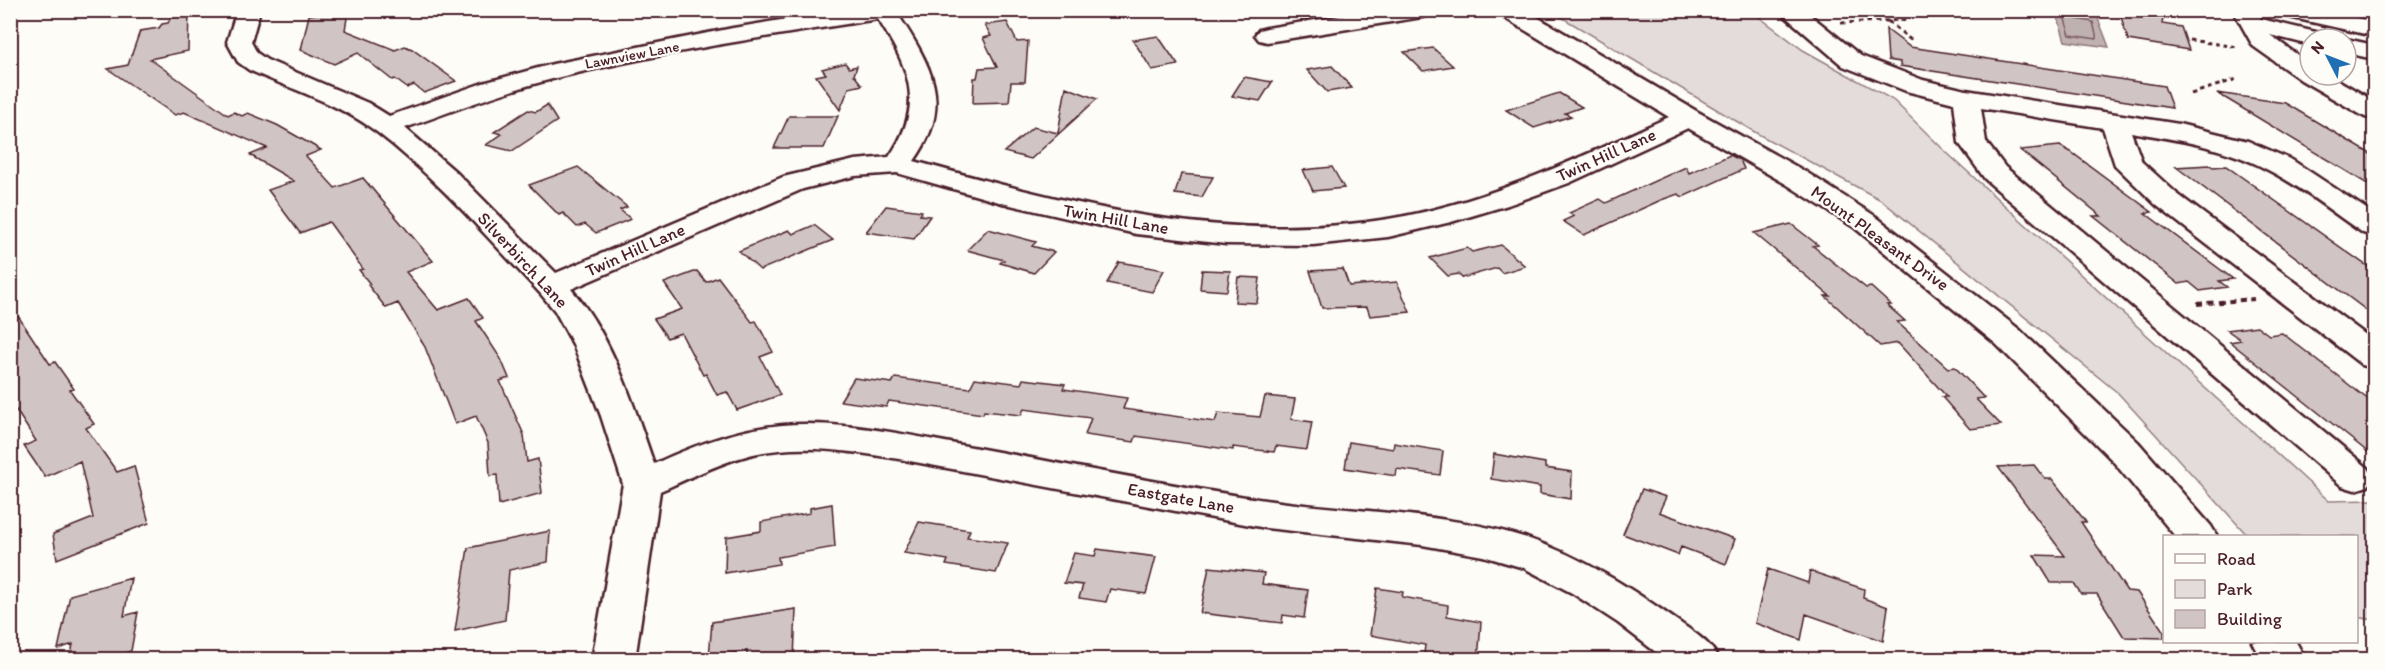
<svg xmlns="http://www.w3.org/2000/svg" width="2385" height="670" font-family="Itim,sans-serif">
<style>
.green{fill:#e3dcda;stroke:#967e82;stroke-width:1.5}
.water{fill:#c0b1b1;stroke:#91777b;stroke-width:1.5}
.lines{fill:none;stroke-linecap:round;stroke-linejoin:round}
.shore{stroke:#795961;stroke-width:1.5}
.building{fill:#d0c5c4;stroke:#4a1f2b;stroke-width:1.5}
.minor-casing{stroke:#4a1f2b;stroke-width:5}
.major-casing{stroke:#4a1f2b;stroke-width:5}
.path-far1{stroke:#4a1f2b;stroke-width:3;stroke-dasharray:4.5 4;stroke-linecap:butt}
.path{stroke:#4a1f2b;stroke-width:4;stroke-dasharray:6 4.5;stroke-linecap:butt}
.minor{fill:#fdfcf7;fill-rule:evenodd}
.major{fill:#fdfcf7;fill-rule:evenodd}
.labels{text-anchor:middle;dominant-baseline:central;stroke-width:4.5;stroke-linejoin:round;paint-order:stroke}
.far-street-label{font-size:15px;fill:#4a1f2b;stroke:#fdfcf7}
.street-label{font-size:18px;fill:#4a1f2b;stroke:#fdfcf7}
</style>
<rect width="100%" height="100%" fill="#fdfcf7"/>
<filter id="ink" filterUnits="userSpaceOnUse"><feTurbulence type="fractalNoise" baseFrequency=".0167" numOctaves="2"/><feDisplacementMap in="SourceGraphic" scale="12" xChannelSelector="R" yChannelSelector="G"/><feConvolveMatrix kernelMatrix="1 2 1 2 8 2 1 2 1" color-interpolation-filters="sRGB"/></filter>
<g filter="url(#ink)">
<path class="green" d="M1551,11H1751L1803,50L1893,100L1946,152L2329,501L2374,500V620L2357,617L2356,536H2248L2118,393L1881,200L1758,134Z"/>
<path class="water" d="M2056,11L2097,16L2109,47L2065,41Z"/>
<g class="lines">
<path class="shore" d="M2062,10L2070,35L2097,39L2093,22L2076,19L2072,10"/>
</g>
<path class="building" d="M174,10H189L188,51L150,59L228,115L234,112L242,116L248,113L277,125L321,150L306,156L335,188L363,178L433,261L406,272L438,310L469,298L483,318L476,321L501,359L509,378L500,381L524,435L527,462L538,459L542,493L499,505L497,475L490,476L488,443L476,416L455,424L425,347L398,303L386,308L368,285L370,284L359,270L363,269L329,222L300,233L268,190L294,181L250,155L267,148L184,112L175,115L108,69L128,65L140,31L159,28L162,24L168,23Z
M2119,10H2130L2163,18L2162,24L2181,27L2189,50L2128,40Z
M336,11L335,14L348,12L345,30L395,50L405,46L412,49L456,81L424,93L414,85L407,88L395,79L392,80L358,53L334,64L301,50L309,15Z
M1007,22L1017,42L1028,41L1025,82H1011L1009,102L973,103L974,78H977L979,68L997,67L983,38L991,36L985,25Z
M1886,29L1910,47L2164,86L2172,108L1900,66V62L1888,60Z
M1158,36L1178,65L1152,70L1133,40Z
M1433,48L1453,66L1423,71L1404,52Z
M845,63L849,68L857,66L854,75L862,85L849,88L840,110L816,76L826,74L822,69Z
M1332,66L1352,88L1327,92L1307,70Z
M1244,77L1272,82L1260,101L1232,96Z
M1066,87L1097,99L1031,159L1004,152L1033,127L1058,133Z
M1559,93L1582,107L1565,113L1571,116L1534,128L1506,110Z
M2217,93L2285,103L2374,156V188Z
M547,105L557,121L512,151L486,145L502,134L494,132L528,110L536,112Z
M789,116H838L824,148H774Z
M2060,146L2071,152L2152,212L2145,213L2233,279L2219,281L2227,287L2200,291L2189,282L2179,284L2093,216H2101L2020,150Z
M1730,155L1740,160L1744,169L1683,197L1678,194L1661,200L1584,235L1563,221L1574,216L1569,213L1600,199L1606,203L1686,167L1689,173Z
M2210,165L2213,167L2226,166L2374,271V316L2176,167Z
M578,167L627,207L620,210L631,219L596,233L585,224L577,227L563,213L559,215L529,185Z
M1332,167L1344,188L1313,191L1303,170Z
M1181,174L1213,177L1202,197L1175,194Z
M886,206L922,211L920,215L930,216L914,239L866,232Z
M1791,224L1818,245L1813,246L1866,288L1871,287L1891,305H1887L1905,321L1897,322L1948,368L1955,367L1984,398L1976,399L2001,425L1970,429L1942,397H1947L1898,343L1880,346L1825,296H1830L1754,233Z
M814,225L833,240L760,270L739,251L789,230L793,234Z
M988,229L1036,242L1032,246L1054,252L1034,273L1000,263L1004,260L967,250Z
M1501,245L1525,266L1502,273L1497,268L1462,278L1458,274L1448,276L1430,258L1467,248L1472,252Z
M1119,262L1164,270L1152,292L1107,283Z
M1343,269L1349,286L1397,282L1410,312L1370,316L1367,307L1322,308L1310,271Z
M1202,270L1230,271L1227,291L1200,289Z
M697,271L706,282L718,277L752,322L756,321L773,352L760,357L780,395L737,410L727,392L717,395L706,374L703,375L681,333L667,338L654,319L682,309L664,283Z
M1238,277L1260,278L1257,303L1235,302Z
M10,304L50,364L55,362L74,389L70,390L94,424L86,428L117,472L134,466L149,523L57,559L53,534L93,518L80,461L45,477L24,446L36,441L10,401Z
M2257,326L2269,335L2282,333L2374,404V457L2230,342L2241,340L2227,330Z
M854,378L892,383L895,378L970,388L975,378L1021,384L1023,379L1065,384L1063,389L1127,398L1123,409L1215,422L1218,413L1260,417L1265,396L1295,399L1291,419L1312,422L1307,450L1276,446L1274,452L1233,447V450L1136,436L1134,442L1085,435L1091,418L1024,409L1021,415L984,411L983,414L889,401L886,407L840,401Z
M1349,442L1393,449L1394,443L1443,451L1440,475L1397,469L1396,476L1345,468Z
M1494,454L1545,463V468L1572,472L1571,499L1540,494V487L1491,479Z
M2034,465L2045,479H2052L2086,522H2081L2127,591L2137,592L2164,632V638L2124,637L2097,594H2081L2074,583H2051L2034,555L2065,556L1998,467Z
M1642,489L1666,497L1659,512L1735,539L1726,564L1681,547L1678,555L1623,534Z
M832,504L835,547L778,557L779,564L725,573L726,537L761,531V522L810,513V508Z
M919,522L970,530L967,537L1008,543L996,573L946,565L948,560L904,553Z
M550,531L548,562L509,570L505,620L455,631L468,548Z
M1097,549L1156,557L1146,594L1110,589L1106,602L1079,598L1083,585L1064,583L1074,553L1095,556Z
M1209,567L1264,573L1262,584L1308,590L1304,618L1283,615L1282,623L1200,613Z
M1768,569L1808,583L1810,571L1864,589L1863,598L1888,607L1883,641L1806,614L1801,640L1755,623Z
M131,578L124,616L138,612L131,651L102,660H70L73,644L58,649L70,595Z
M1377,588L1403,592L1402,597L1448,605L1447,616L1481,622L1478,660H1455L1424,654L1425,645L1370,635Z
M796,609L794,660H747V651L709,657L712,622Z"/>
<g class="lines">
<g class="minor-casing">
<path id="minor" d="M237,10H260L251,42L257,53L267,60L368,103L389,116L483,83L553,64L733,28L842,10H899L897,13C931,65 955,104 914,161C1070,204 1224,246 1388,219C1487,203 1579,158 1669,117L1500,15L1497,10H1525L1698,112L1806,172L1875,216L2020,330L2138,442L2211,526L2217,536H2175L2112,460L1996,344L1855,228L1786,184L1688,128L1569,183L1508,205L1451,222L1388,237L1313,245L1226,244L1136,234L1006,204L897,173L855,176L803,189L571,289C613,337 633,404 654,464C702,442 751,424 805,424C861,424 917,437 972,447C1070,465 1167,485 1265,500C1353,513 1442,511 1527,538C1582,557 1631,588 1679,622C1694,633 1711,642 1719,660H1666L1618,623L1572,593L1524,568L1483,556L1422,545L1266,528L899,459C848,451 796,442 746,456C716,464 688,479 660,491L635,660H592L623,484L601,416L573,344L555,311L540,293C488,238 437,178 377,132C340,104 291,89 249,70L238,62L227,42ZM878,19C909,68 926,104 889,157L855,160L783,177L556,273L456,172L405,128C455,110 504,91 556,78C661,52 770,36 878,19Z
M1376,10H1433L1430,15L1422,17L1267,42L1259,40L1255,35L1259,30L1267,28Z
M1778,10H1804L1861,56L1923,80L1966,90L2179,124L2248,141L2292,160L2374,214V236L2363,233C2333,213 2304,189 2272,172C2229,148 2179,140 2131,132L2142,162L2176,193L2374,341V368L2362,365L2156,205L2115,165L2103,128L1981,108L1986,142L2005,167L2368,468L2374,477L2368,486L2355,490L2342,486L1985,179L1959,143L1954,103L1906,91L1843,66Z
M2233,10H2256L2261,19L2324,34L2328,39H2310V45L2270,35L2310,64V75H2329L2374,101V119L2365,117L2301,80L2253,46Z
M2345,39H2346L2374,45V59L2346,53Z
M2252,642H2296L2306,660H2261Z"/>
</g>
<g class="major-casing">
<path id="major" d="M2277,10H2322L2374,22V36L2280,15Z"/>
</g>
<path class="path-far1" d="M1888,21L1912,41
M1841,23L1904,20L1892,10
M2189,40L2238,47
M2191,94L2237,79"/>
<path class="path" d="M2197,304L2254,299"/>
<use href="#minor" class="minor"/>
<use href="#major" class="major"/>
</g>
</g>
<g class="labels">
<g class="far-street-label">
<text transform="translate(632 55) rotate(-11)">Lawnview Lane</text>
</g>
<g class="street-label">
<text transform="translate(1606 155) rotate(-24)">Twin Hill Lane</text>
<text transform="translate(1116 219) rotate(10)">Twin Hill Lane</text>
<text transform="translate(1880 238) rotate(36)">Mount Pleasant Drive</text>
<text transform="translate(635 250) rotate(-24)">Twin Hill Lane</text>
<text transform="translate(523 260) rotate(47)">Silverbirch Lane</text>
<text transform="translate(1181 498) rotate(10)">Eastgate Lane</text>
</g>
</g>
<rect width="2385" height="670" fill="none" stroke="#fdfcf7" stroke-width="36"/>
<rect x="18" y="18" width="2349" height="634" fill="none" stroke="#4a1f2b" stroke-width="2" filter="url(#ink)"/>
<rect x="2163" y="535" width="195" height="108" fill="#fdfcf7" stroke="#b5a4a5" stroke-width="1.5"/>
<rect x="2175" y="554" width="30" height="9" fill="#fdfcf7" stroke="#b5a4a5" stroke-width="1.5"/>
<text x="2217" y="565" font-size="18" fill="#4a1f2b">Road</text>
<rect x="2175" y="580" width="30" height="18" fill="#e3dcda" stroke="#b5a4a5" stroke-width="1.5"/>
<text x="2217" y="595" font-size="18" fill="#4a1f2b">Park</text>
<rect x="2175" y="610" width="30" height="18" fill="#d0c5c4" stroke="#b5a4a5" stroke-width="1.5"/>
<text x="2217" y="625" font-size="18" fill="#4a1f2b">Building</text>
<g transform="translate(2328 57) rotate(312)"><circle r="28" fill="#fdfcf7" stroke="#b5a4a5" stroke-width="1.5"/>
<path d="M0-4.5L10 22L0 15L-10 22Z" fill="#1f6fb2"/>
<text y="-9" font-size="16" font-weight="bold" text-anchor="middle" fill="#4a1f2b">N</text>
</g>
</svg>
